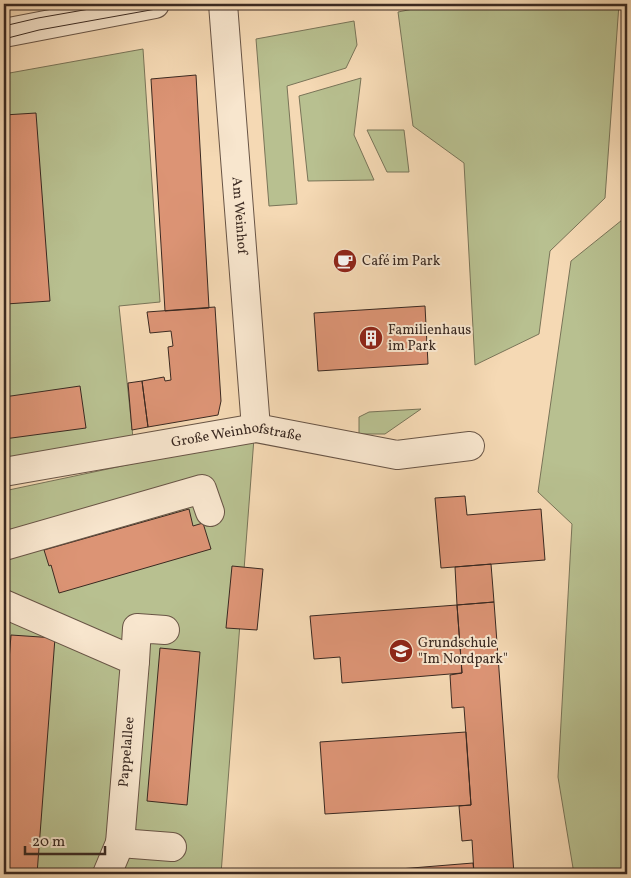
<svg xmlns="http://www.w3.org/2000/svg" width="631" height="878" font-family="Vollkorn,serif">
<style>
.green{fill:#b8c090;stroke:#797458}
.building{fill:#dc9475;stroke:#3a2921}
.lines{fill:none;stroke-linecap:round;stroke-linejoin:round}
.minor-casing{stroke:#695546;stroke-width:30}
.minor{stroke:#f8e6ce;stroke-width:28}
.tram{stroke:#3a2921;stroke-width:1}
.labels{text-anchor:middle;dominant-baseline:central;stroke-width:4;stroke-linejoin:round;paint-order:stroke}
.street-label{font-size:14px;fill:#3a2921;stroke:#f8e6ce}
.poi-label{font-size:14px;fill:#3a2921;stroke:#f8e6ce;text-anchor:start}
</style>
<rect width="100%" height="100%" fill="#f5d9b4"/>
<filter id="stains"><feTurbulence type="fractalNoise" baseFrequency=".004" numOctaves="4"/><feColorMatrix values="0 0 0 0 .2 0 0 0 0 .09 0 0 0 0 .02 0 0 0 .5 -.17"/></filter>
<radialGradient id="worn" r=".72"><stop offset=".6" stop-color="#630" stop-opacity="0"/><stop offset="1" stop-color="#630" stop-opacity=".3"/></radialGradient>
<path class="green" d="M438,4H619L605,198L550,251L539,334L475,365L464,163L413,126L398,12Z
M354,21L357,45L346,68L287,86L297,204L269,206L256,39Z
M143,49L160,302L119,306L133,438L4,462V74Z
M361,78L354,135L374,180L308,181L299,96Z
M367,130H404L409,172H387Z
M627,216V874H574L558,777L572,524L538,492L571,261Z
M421,409L385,434H359V417L369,412Z
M254,438L221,874H4V491Z"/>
<path class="building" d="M196,75L209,308L165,311L151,79Z
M36,113L50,301L6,304L4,271V115Z
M425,306L428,364L318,371L314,313Z
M215,307L221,401L218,415L148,427L142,381L164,377L165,381L171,380L168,347L173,346L171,331L150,333L147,312Z
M142,381L148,427L132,430L128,383Z
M80,386L86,428L4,439V397Z
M465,496L467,515L541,509L545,560L441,568L435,498Z
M189,509L193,526L203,523L211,549L59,593L51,565L49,566L44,550Z
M491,564L494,602L457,605L455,567Z
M232,566L263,569L257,630L226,628Z
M494,602L514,874H474L472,840L462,841L459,806L471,805L464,707L452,708L450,675L462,673L457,605Z
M457,605L462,673L342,683L340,657L314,659L310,616Z
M11,635L55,638L37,874H9L10,869L4,868V726Z
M160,648L200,652L187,805L147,801Z
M466,732L471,805L325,814L320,742Z
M473,863L474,874H338Z"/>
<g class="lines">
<g class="minor-casing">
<g id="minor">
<path id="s1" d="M223,4L256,428"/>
<path d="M4,33L155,4"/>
<path id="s2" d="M4,472L256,428L397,455L470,446"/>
<path d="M4,546L202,489L210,512"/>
<path d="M4,604L135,661L120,843L107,874"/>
<path d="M135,661L137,628L165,630"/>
<path d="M120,843L172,847"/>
</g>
</g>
<use href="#minor" class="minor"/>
<path class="tram" d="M4,26L38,18L118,4
M4,39L39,30L184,4"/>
</g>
<defs>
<g id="cafe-disc" transform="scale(1.25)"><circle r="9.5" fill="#8f2418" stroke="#f8e6ce"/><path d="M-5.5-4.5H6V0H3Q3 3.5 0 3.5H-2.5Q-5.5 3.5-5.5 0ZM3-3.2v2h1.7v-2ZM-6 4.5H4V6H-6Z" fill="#fff"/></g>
<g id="building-disc" transform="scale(1.25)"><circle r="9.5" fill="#8f2418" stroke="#f8e6ce"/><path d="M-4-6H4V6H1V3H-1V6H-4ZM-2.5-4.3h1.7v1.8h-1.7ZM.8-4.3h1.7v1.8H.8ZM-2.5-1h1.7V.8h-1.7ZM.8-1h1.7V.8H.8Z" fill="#fff"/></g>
<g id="school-disc" transform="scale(1.25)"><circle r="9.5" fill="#8f2418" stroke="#f8e6ce"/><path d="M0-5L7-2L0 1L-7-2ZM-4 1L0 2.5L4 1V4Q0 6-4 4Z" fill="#fff"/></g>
</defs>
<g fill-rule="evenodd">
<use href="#cafe-disc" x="345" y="261"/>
<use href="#building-disc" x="371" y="338"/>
<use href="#school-disc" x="401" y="651"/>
</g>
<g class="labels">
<g class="street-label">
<text stroke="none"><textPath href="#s1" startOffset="212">Am Weinhof</textPath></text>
<text stroke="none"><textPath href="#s2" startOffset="236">Große Weinhofstraße</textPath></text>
<text transform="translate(127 752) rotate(-85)">Pappelallee</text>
</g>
<g class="poi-label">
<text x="362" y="261">Café im Park</text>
<text x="388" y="330">Familienhaus<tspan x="388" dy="16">im Park</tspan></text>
<text x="418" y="643">Grundschule<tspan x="418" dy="16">"Im Nordpark"</tspan></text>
</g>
</g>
<rect width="631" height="878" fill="none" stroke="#f5d9b4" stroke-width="20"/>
<rect x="5" y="5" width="621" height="868" fill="none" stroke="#3a2921" stroke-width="2.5"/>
<rect x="10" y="10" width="611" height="858" fill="none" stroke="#3a2921"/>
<path d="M25 846v8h80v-8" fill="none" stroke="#3a2921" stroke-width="2.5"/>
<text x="32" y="846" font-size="15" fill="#3a2921" stroke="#f8e6ce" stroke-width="4" paint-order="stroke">20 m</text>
<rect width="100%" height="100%" filter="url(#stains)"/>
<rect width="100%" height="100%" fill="url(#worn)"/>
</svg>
